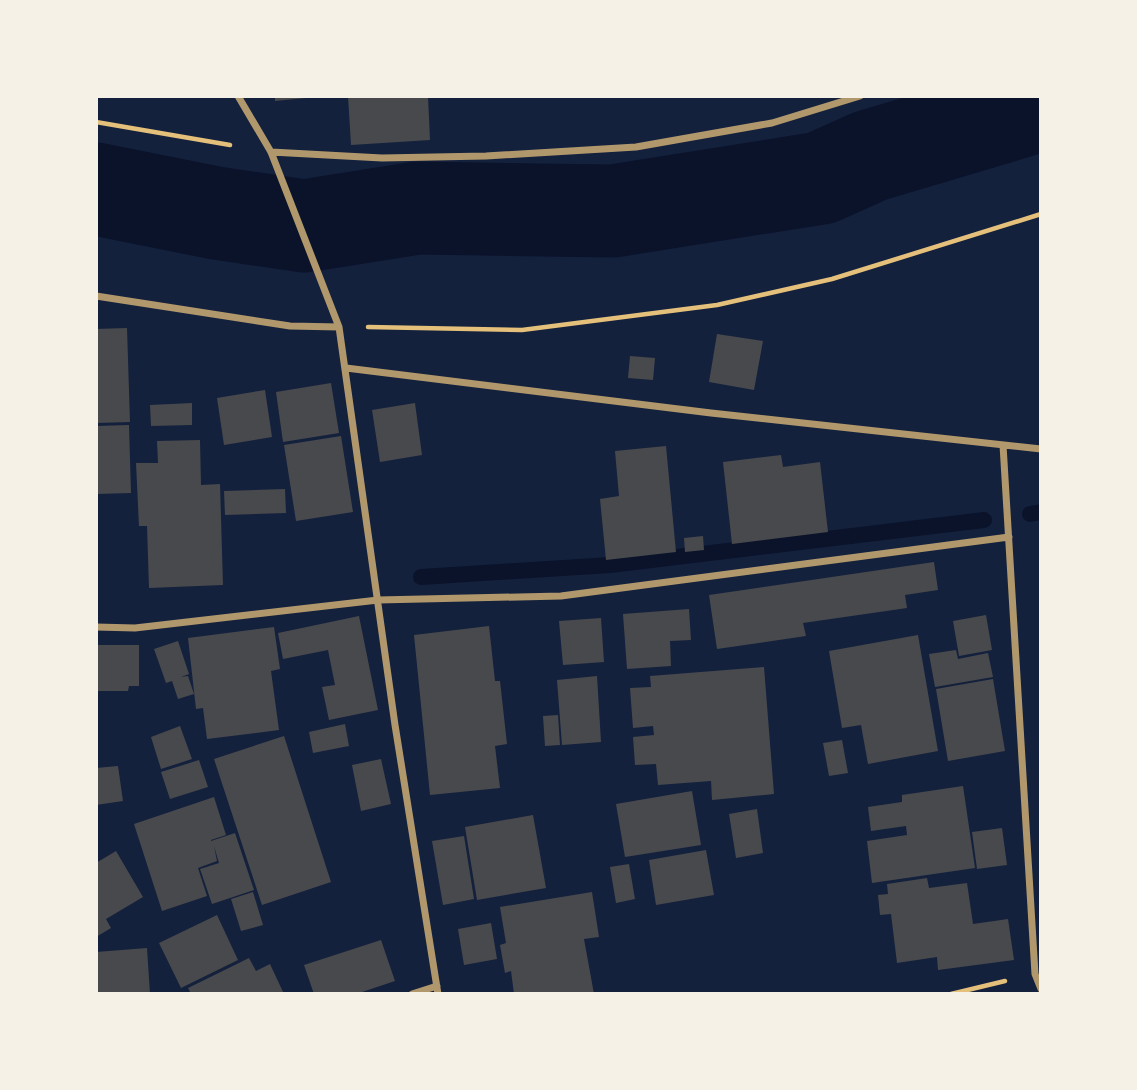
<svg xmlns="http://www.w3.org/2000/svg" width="1137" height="1090" font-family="'Roboto Condensed',sans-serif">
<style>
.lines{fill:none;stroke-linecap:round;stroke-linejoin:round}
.stream{stroke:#0b132b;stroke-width:16}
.river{stroke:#0b132b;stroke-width:93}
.building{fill:#48494c}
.path{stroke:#e5c07b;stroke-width:4.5}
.minor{stroke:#b1986c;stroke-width:7}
</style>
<rect width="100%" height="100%" fill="#14213d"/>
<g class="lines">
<path class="stream" d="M1030,514L1041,512
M421,577L610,565L984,520"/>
<path class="river" d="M96,189L216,213L304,226L418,208L613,211L821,178L870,156L1041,105"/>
</g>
<path class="building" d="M275,96H306V98L275,101Z
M348,96H428L430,140L351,145Z
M127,328L130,422L96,423V329Z
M717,334L763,341L754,390L709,382Z
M630,356L655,358L653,380L628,378Z
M331,383L339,433L283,442L276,392Z
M265,390L272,437L224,445L217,398Z
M192,403V425L151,426L150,405Z
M415,403L422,455L380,462L372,410Z
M129,425L131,493L96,494V426Z
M341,436L353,512L296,521L284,445Z
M200,440L201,485L220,484L223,585L149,588L147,526H139L136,463H158L157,441Z
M666,446L676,552L606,560L600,499L619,496L615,451Z
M781,455L783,467L820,462L828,532L732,544L723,462Z
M285,489L286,513L225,515L224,491Z
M703,536L704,550L685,552L684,538Z
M934,562L938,590L905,595L907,608L803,623L806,636L717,649L709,595Z
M689,609L691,640L670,641L671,666L627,669L623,614Z
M986,615L992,650L959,656L953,621Z
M359,616L378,710L329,720L322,687L335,685L328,650L283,659L278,633Z
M601,618L604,662L563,665L559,621Z
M489,626L495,681H500L507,744L495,746L500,788L430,795L414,635Z
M274,627L280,669L271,671L279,730L207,739L203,708L196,709L188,638Z
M918,635L938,751L868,764L861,725L842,728L829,651Z
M178,641L189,674L181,677L188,676L194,694L178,699L172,681L166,683L154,649Z
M96,645H139V686H129L128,691H96Z
M956,650L958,659L988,653L993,677L935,687L929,654Z
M764,667L774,794L712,800L711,781L658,785L656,764L635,765L633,737L654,735L653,726L633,728L630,688L651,687L650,676Z
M597,676L601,742L562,745L557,680Z
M993,679L1005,751L948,761L936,689Z
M558,715L560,745L545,746L543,716Z
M345,724L349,746L313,753L309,732Z
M180,726L192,759L161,769L151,737Z
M284,736L331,882L262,905L214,759Z
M842,740L848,773L829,776L823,743Z
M381,759L391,804L361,811L352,765Z
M199,760L208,787L170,799L161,772Z
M118,766L123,801L96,805V768Z
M963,786L975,868L872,883L867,841L907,835L906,826L871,831L868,807L902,802V795Z
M692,791L701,845L625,857L616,804Z
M214,797L226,835L211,840V841L235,833L254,890L212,904L200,869L219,863L214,846L217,861L198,868L207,896L162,911L134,824Z
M757,809L763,853L736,858L729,814Z
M533,815L546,888L477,900L465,827Z
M1002,828L1007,865L977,869L972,832Z
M464,836L474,899L443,905L432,841Z
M706,850L714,895L656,905L649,860Z
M116,851L143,897L106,919L111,928L96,937V863Z
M629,864L635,899L616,903L610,867Z
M927,878L929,888L967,883L973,924L1008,919L1014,960L938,970L937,957L897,963L891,914L880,915L878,895L888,894L887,884Z
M253,892L263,925L241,931L231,899Z
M592,892L599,937L584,939L594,994H514L511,971L505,973L500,945L506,943L500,907Z
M217,915L238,960L181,988L159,943Z
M491,923L497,959L464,965L458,929Z
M381,940L395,981L356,994H314L304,965Z
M147,948L150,994H96V952Z
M249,958L256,971L270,964L284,994H191L188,988Z"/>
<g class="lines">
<path class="path" d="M96,122L230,145
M368,327L522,330L717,305L832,279L1041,214
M951,994L1005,981"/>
<path class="minor" d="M238,96L271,152L339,327L395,725L438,994
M271,152L382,158L486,156L636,147L772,123L860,96
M96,296L290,326L339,327
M346,368L711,413L1041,449
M1003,445L1035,974L1041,989
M96,627L135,628L378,600L561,596L1009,537
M412,994L437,986"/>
</g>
<rect width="1137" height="1090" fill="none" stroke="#f6f1e7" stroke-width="196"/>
</svg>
